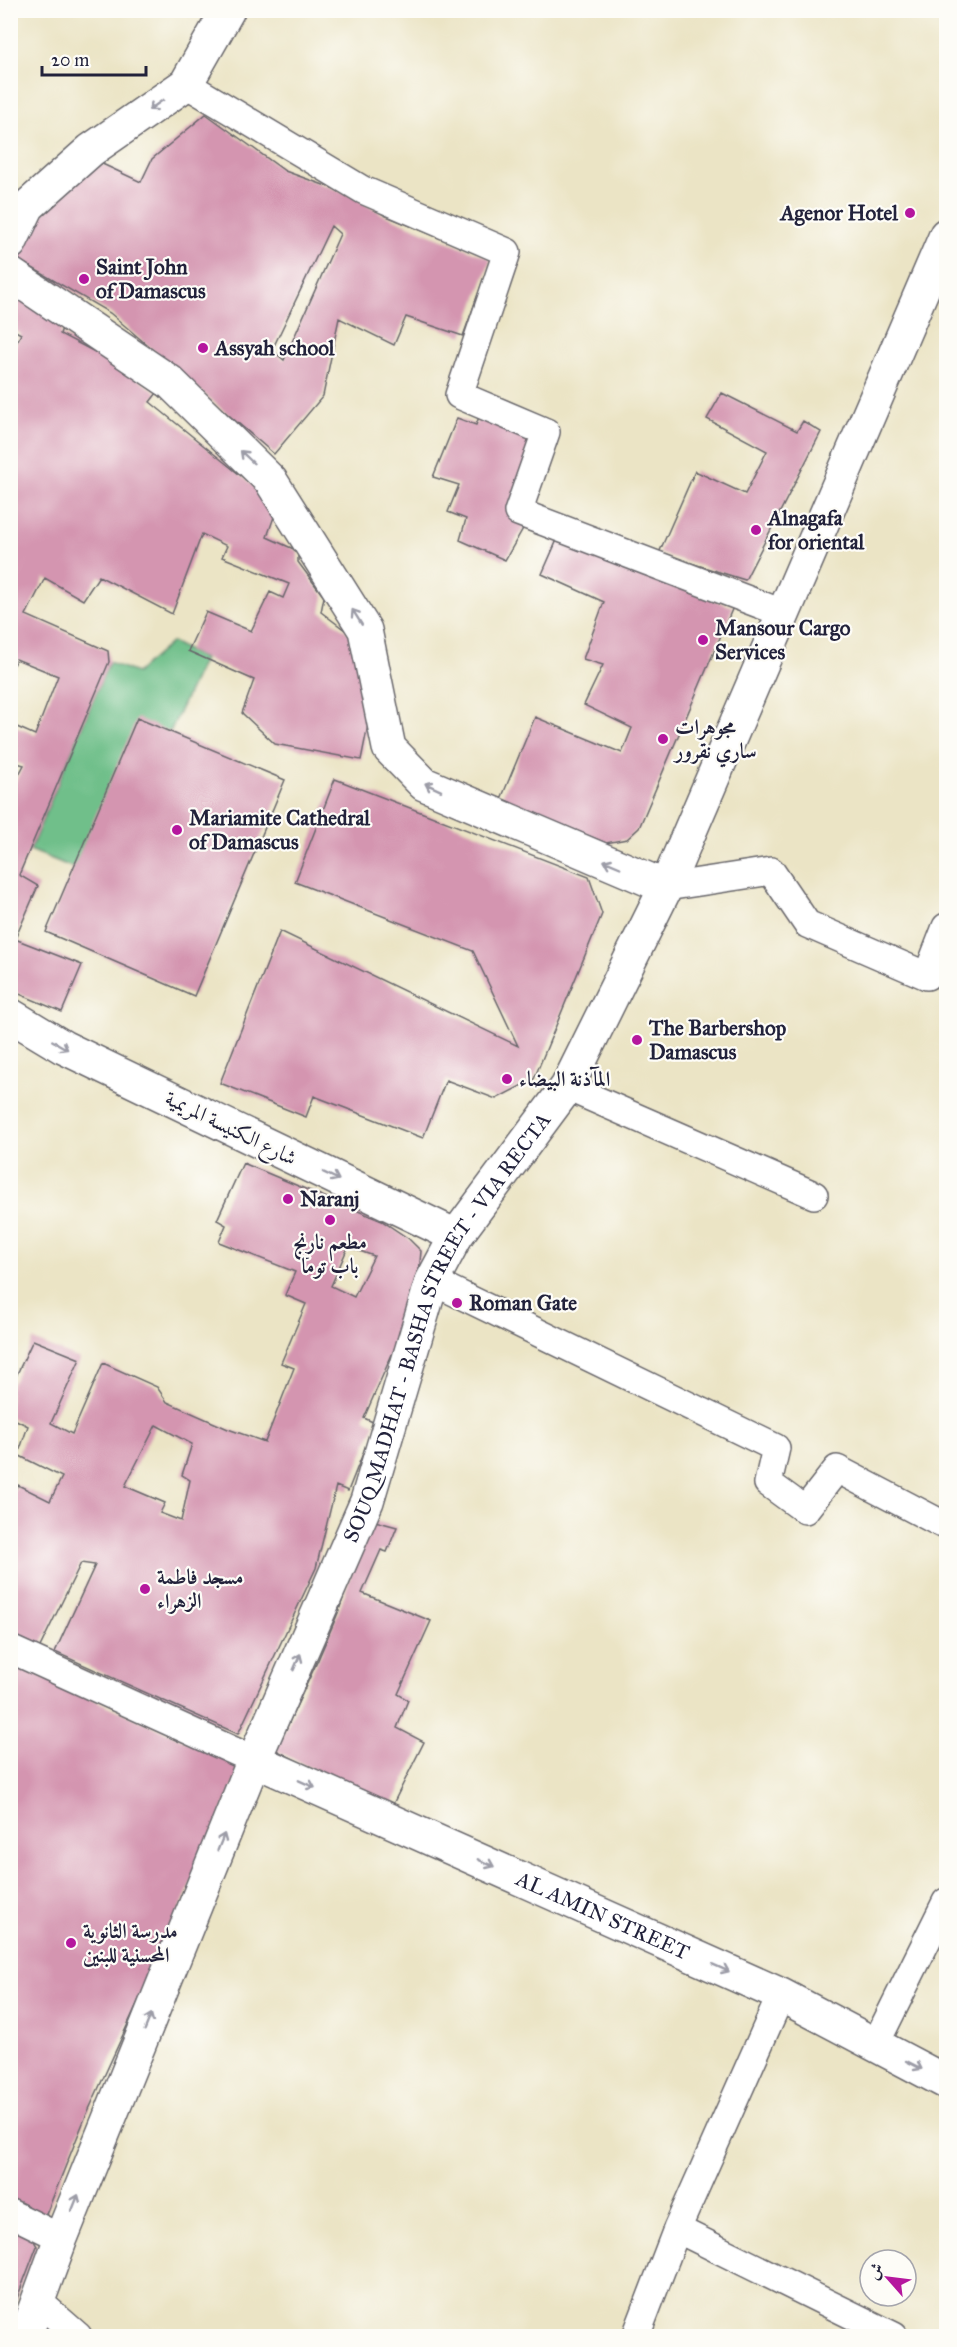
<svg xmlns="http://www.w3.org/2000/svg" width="957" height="2347" font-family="'IM FELL Great Primer',Amiri,serif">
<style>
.forest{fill:#6fbf8a;stroke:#487062;stroke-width:1.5}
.building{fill:#d495b0;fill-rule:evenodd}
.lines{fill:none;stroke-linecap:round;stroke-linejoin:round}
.pedestrian-casing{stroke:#68666b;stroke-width:30}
.minor-casing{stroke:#68666b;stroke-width:36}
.tertiary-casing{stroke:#68666b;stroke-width:36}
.pedestrian{stroke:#fff;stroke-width:27}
.minor{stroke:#fff;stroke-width:33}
.tertiary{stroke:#fff;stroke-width:33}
.oneway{stroke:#9c9ca7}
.poi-dot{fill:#b5179e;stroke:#fdfcf7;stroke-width:2}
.labels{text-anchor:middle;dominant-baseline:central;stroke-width:4.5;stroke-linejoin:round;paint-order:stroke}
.poi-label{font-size:21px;font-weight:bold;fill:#22223b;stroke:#fdfcf7;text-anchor:start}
.street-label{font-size:21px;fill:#22223b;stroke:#fdfcf7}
</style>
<rect width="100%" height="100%" fill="#fdfcf7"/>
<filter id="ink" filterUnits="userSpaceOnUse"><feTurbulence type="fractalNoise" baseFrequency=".0167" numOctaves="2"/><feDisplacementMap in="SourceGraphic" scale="12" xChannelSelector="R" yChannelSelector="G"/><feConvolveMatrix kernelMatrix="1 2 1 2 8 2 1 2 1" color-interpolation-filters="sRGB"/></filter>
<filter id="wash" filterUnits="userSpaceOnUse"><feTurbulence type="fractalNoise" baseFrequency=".008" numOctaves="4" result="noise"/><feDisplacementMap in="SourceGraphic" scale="24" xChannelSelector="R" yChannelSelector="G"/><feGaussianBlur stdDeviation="1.35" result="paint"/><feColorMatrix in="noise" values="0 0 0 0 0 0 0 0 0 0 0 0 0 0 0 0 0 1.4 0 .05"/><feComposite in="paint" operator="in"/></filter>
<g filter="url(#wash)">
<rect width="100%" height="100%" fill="#ebe4c5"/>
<path class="forest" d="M172,642L204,659L170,732L74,868L30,850L109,662L136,673Z"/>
<g id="blocks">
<path class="building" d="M206,114L285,171L354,196L384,215L491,259L463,336L406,317L394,345L339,318L323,396L274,454L110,313L17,259L38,218L98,162L141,182L152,159ZM331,226L340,234L284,360L272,350Z
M10,289L63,325L60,334L118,364L157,393L150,402L256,488L276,511L267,537L298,551V562L324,597L321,612L354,637L369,720L361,760L275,744L242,713L254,680L188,651L206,612L251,631L270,592L283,598L289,584L222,557L227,546L202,534L172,614L99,576L83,600L45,578L26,615L108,651L109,662L19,875L38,886L15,939L82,965L62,1012L10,990V791L24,765L10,761V724L35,735L58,676L16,659L10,671V355L21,334L10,328Z
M722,393L797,431L803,421L821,432L745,580L659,553L695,471L745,494L767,451L707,419Z
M480,414L536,437L525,525L505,560L460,540L466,519L448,512L459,485L433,477L457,418L476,425Z
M557,540L733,607L639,828L627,839L606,843L501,799L535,717L622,753L632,728L584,705L603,665L583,659L604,602L542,574Z
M137,718L285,780L194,996L46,932Z
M335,779L589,877L602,914L534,1079L496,1099L446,1080L423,1138L314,1096L306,1117L220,1083L280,931L518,1046L473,951L295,882Z
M243,1163L382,1221L409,1239L421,1251L419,1273L400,1336L364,1418L375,1423L348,1491L336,1486L316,1568L238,1734L55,1652L95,1565L81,1563L39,1649L10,1637V1496L18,1485L50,1501L62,1477L18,1455L28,1426L10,1417V1389L33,1340L80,1359L51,1423L72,1434L103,1363L157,1387L167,1402L228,1429L265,1442L294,1368L281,1363L306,1304L285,1295L295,1272L219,1242L226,1225L217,1220ZM348,1247L374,1256L354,1297L331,1286ZM156,1425L192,1444L182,1475L190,1480L181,1521L160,1513L165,1503L125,1486Z
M375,1521L397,1527L387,1552L381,1550L362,1593L431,1621L398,1694L408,1700L397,1728L424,1742L390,1810L276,1750L318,1660L338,1613L358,1555Z
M10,1662L242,1766L178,1914L85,2118L45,2217L10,2200Z
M10,2224L30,2234L37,2246L11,2314Z"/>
</g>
</g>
<g filter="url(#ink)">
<use href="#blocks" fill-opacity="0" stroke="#68666b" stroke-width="1.5"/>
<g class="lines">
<g class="pedestrian-casing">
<path id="pedestrian" d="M186,84L363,190L507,252L459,395L546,432L518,512L785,614
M666,887L771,871L807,924L927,976L946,927
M567,1087L814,1195
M432,1281L776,1448L768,1483L805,1510L837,1469L946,1526
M10,1649L254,1760
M875,2045L946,1902
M10,2213L61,2238
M677,2229L894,2336
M39,2302L78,2336
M636,2336L677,2229L781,1995"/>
</g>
<g class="minor-casing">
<g id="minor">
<path d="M10,243L28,206L91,150L186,84L228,10"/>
<path d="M10,274L170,382L271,481L365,630L389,748L424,784L666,887"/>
<path d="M10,1015L63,1047L456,1236"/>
<path id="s1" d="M254,1760L781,1995L946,2082"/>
</g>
</g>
<g class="tertiary-casing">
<g id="tertiary">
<path id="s2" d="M25,2336L61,2238L254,1760L367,1501L432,1281L456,1236L567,1087L666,887L946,235"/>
</g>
</g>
<use href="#pedestrian" class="pedestrian"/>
<use href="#minor" class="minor"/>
<use href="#tertiary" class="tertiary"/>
</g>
<defs><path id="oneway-shaft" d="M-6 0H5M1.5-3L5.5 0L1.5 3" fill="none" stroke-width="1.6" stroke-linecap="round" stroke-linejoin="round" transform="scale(1.5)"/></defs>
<g class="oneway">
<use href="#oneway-shaft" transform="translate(156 105) rotate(145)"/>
<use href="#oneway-shaft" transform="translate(247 457) rotate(-136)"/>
<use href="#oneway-shaft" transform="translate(357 617) rotate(-122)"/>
<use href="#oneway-shaft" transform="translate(433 787) rotate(-155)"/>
<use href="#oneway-shaft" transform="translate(612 864) rotate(-157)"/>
<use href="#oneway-shaft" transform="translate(60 1045) rotate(30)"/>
<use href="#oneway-shaft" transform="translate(331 1176) rotate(26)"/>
<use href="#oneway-shaft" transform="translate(297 1662) rotate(-67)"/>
<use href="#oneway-shaft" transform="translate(307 1784) rotate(24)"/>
<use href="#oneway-shaft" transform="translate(221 1842) rotate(-68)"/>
<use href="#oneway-shaft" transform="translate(486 1863) rotate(24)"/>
<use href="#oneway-shaft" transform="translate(721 1968) rotate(24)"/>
<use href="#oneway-shaft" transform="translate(148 2022) rotate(-68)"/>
<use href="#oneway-shaft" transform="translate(914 2065) rotate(27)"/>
<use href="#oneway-shaft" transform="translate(75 2203) rotate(-68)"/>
</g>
</g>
<g class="poi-dot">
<circle cx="910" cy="213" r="6"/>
<circle cx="84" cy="279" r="6"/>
<circle cx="203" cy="348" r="6"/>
<circle cx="756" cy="530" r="6"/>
<circle cx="703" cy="640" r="6"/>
<circle cx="663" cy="739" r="6"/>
<circle cx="177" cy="830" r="6"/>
<circle cx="637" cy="1040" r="6"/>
<circle cx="507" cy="1079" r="6"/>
<circle cx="288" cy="1199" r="6"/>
<circle cx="330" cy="1220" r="6"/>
<circle cx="457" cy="1303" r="6"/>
<circle cx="145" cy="1589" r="6"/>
<circle cx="71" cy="1943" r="6"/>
</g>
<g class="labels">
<g class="poi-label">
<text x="898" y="213" text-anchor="end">Agenor Hotel</text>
<text x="96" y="267">Saint John<tspan x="96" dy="24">of Damascus</tspan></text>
<text x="215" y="348">Assyah school</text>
<text x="768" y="518">Alnagafa<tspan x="768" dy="24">for oriental</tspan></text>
<text x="715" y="628">Mansour Cargo<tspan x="715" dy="24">Services</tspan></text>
<text x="675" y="727">مجوهرات<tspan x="675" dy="24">ساري نقرور</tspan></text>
<text x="189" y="818">Mariamite Cathedral<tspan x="189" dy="24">of Damascus</tspan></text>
<text x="649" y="1028">The Barbershop<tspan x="649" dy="24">Damascus</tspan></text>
<text x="519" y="1079">المآذنة البيضاء</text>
<text x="300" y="1199">Naranj</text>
<text x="330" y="1242" text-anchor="middle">مطعم نارنج<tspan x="330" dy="24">باب توما</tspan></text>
<text x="469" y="1303">Roman Gate</text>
<text x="157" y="1577">مسجد فاطمة<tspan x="157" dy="24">الزهراء</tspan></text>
<text x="83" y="1931">مدرسة الثانوية<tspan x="83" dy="24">المحسنية للبنين</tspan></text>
</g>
<g class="street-label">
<text transform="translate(231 1128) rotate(26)">شارع الكنيسة المريمية</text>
<text stroke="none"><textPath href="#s2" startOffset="1096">SOUQ MADHAT - BASHA STREET - VIA RECTA</textPath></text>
<text stroke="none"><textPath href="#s1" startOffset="382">AL AMIN STREET</textPath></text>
</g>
</g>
<rect width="957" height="2347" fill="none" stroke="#fdfcf7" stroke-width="36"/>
<g transform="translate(888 2278) rotate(298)"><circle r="28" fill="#fdfcf7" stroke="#a5a5ac" stroke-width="1.5"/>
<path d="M0-4.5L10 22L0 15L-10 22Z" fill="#b5179e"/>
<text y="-9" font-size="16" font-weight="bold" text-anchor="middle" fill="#22223b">ش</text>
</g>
<path d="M42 66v9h104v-9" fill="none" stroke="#22223b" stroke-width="3"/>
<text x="51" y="66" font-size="18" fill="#22223b" stroke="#fdfcf7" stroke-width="4.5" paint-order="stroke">20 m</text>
</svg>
